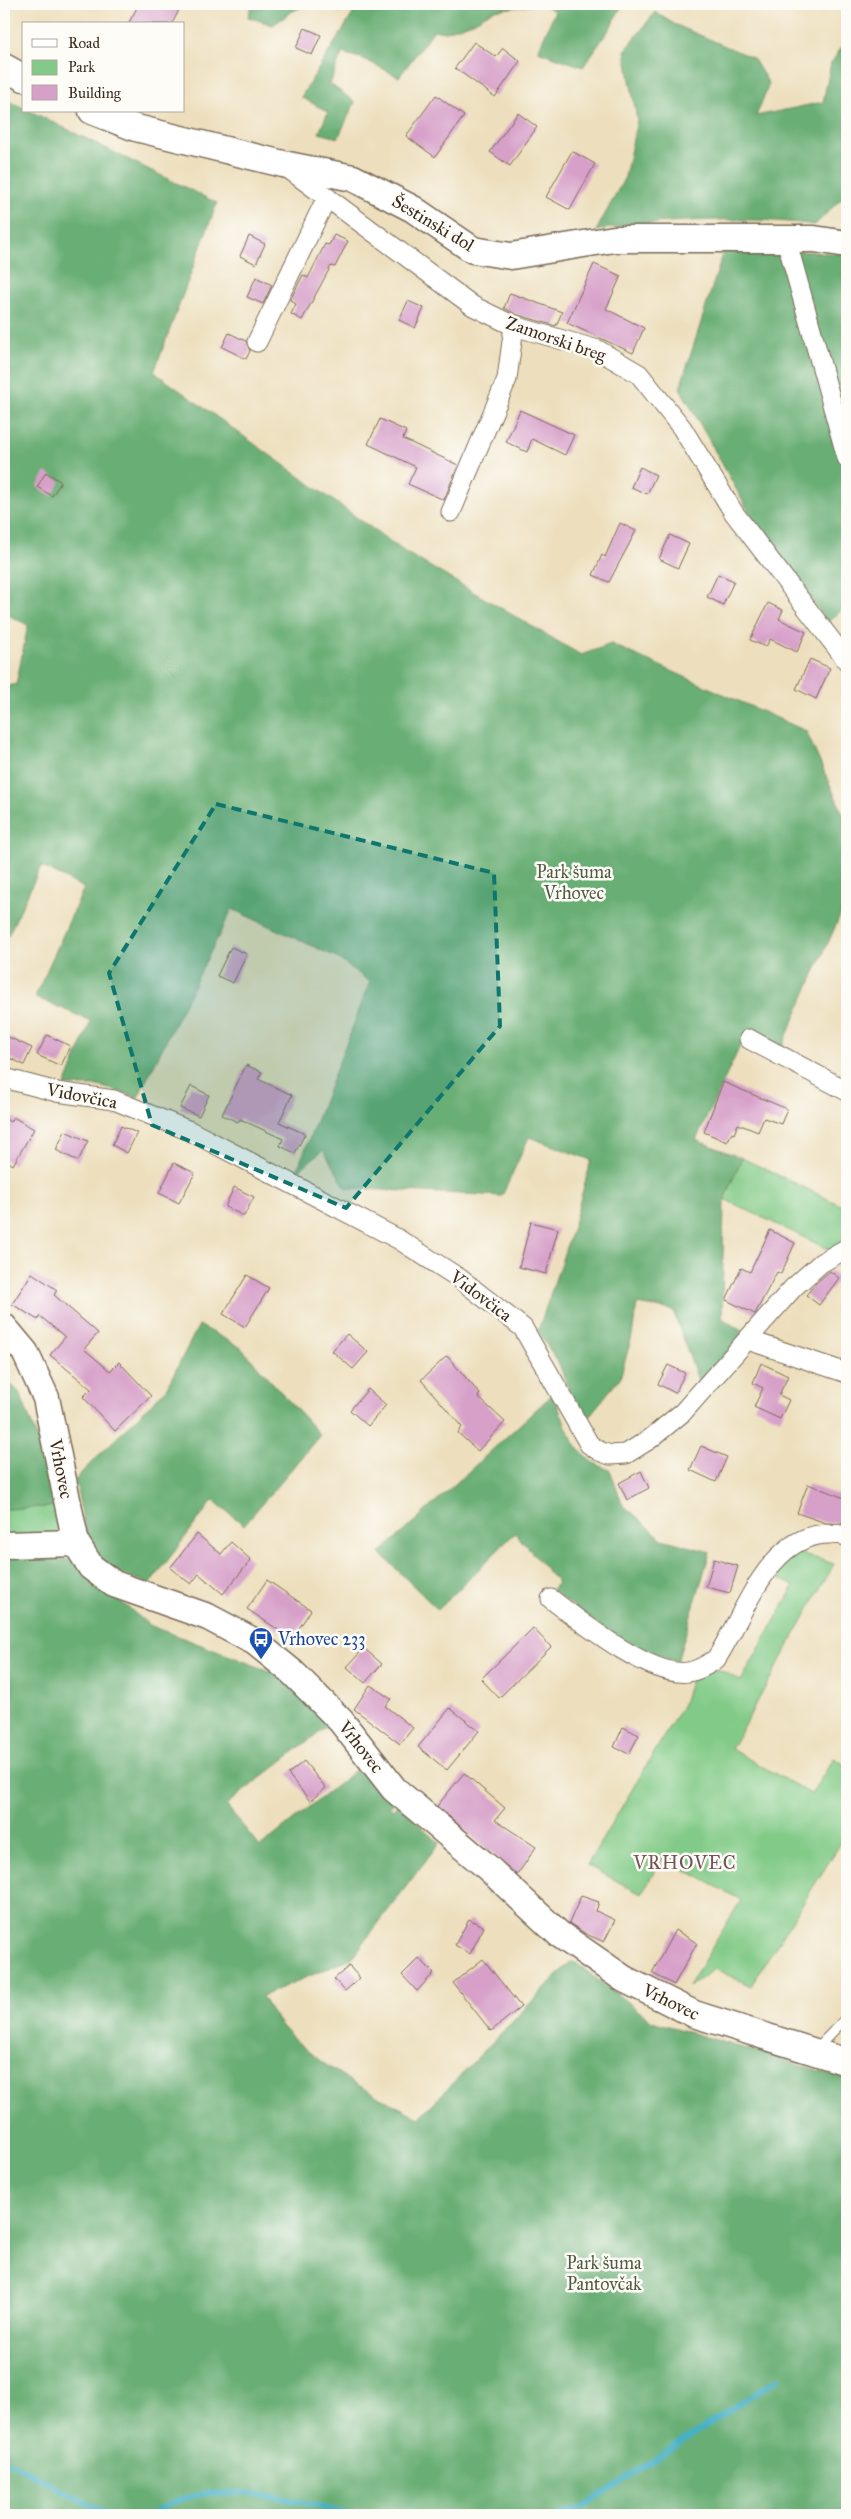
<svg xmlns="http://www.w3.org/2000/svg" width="851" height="2519" font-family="'IM FELL Great Primer',serif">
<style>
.green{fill:#82ca87;stroke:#5e7a52}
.forest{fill:#69ae74;stroke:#526c49}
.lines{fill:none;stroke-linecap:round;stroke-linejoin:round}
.stream{stroke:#46b0c4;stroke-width:5.5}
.building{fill:#d7a0c9}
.lane-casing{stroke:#796956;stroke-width:11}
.street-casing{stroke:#796956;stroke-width:21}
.secondary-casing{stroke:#796956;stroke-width:29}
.lane{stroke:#fff;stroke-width:9}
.street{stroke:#fff;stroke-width:19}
.secondary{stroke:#fff;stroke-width:26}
.marked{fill:#0f766e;fill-opacity:0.2;stroke:#0f766e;stroke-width:4;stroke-dasharray:10 6;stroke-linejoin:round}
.labels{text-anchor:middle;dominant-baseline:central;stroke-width:5;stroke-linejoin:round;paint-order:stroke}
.street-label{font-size:18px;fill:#3b2a1e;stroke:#fdfcf7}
.park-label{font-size:18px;fill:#505a3e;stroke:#fdfcf7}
.transit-label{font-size:18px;fill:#164399;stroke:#fdfcf7;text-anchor:start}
.neighbourhood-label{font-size:19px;letter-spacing:1px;fill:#72535a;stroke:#fdfcf7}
</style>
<rect width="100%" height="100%" fill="#fdfcf7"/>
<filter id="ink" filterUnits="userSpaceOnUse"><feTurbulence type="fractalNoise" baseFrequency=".02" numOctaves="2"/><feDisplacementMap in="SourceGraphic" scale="10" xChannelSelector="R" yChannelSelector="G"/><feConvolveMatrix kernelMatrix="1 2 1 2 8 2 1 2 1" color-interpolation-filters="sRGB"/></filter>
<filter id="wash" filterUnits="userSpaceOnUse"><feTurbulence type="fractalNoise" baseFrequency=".0096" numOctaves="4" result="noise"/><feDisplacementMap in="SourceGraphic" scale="20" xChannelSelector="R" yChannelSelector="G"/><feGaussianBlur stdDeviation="1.12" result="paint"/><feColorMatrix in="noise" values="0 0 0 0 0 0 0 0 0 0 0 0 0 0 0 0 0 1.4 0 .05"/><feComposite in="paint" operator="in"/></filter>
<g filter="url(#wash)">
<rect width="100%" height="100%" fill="#eddfbd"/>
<path class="green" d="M742,1158L847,1208V1242L832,1251L724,1199Z
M62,1506V1533L4,1539V1509Z
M797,1552L834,1564L731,1749L811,1794L834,1758L847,1766V1833L751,1986L715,1969L688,1987L741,1900L663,1858L641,1894L587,1865L682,1706L691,1679L718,1669L741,1681L794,1586L772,1575Z"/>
<path class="forest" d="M252,4H309L293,11L273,25L248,17Z
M359,4H623L610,28L583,67L538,51L555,11L541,4L494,10L473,22L444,32L434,30L399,77L364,59L342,53L330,84L355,102L338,138L319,133L328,112L301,97Z
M655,12L674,24L753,58L769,84L756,116L823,102L831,63L847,40V193L815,225C767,218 717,219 668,222C644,224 620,225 596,231L625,177L637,120L625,51Z
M4,99L24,108V111H30L217,203L154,372L405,552L581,655L611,644L806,731L847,823V900L781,1049L742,1042L696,1140L742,1158L724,1199L722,1318L746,1334L699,1383L673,1310L637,1304L632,1336L620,1378L582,1425L559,1364L538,1331L573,1227L591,1160L529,1137L502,1196L346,1188L323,1150L296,1173L370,982L336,957L232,909L138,1097L98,1086H65L91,1021L35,997L84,888L41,866L4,944V685H16L28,625L4,613Z
M725,247L847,254V380L841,386L847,412V605L828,623L750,514L680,388Z
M199,1325L240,1347L320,1435L244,1525L213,1500L150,1584C138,1579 124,1576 113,1570C83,1553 82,1509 75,1479L166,1389Z
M4,1377L20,1393L62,1506L4,1509Z
M553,1394C567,1427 573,1458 610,1470L622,1504L662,1539L710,1552L677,1662L632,1646L597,1624L551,1590L558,1583L515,1533L438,1610L380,1553Z
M4,1555L71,1560L149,1625L285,1677L333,1721L226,1805L260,1847L362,1765L394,1801L389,1807L393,1810L398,1804L439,1843L352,1958L262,1996C292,2056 362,2087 419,2118L572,1960L652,2021L847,2079V2515H4Z"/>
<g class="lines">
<path class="stream" d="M4,1858L5,1856
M4,2459L109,2515
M150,2515C158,2511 168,2504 177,2501C233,2480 297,2501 351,2515
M559,2515L582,2507L779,2378"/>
</g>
<g id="blocks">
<path class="building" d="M139,4H168L179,10L172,24H128Z
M305,28L321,35L312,55L296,48Z
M474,42L496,57L503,48L520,61L495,97L455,68Z
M436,95L464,116L435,157L406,136Z
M518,113L537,127L510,166L490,152Z
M572,151L595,164L570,210L546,197Z
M334,235L348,241L335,267L331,266L302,320L291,314L296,304L290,300L303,275L308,278L325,244L329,245Z
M249,236L265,244L256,264L240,256Z
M594,264L621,276L606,309L644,328L633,353L567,323Z
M256,277L272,285L263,304L247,297Z
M510,293L562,312L556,326L518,315L504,308Z
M408,301L424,308L415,328L399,320Z
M229,333L246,341L250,351L246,359L222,347Z
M520,410L574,435L565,455L532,439L527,452L506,442Z
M380,419L406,431L403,439L458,465L444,500L408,484L416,467L368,444Z
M640,467L656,475L647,494L631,487Z
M46,472L61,482L52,496L37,487Z
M620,523L636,531L609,582L593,575L602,555L605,557Z
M670,535L689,544L678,568L659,559Z
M718,574L734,581L723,605L707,597Z
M768,603L783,610L779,619L806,632L797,652L770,639L766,647L750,640Z
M810,659L830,668L816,699L796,689Z
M231,947L247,954L233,983L217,976Z
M4,1035L32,1048L24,1065L4,1055Z
M47,1035L70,1046L61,1066L37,1055Z
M246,1065L262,1072L258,1079L292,1095L279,1122L305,1134L295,1153L280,1146L283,1139L240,1119L238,1122L222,1115Z
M723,1082L787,1109L781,1124L764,1118L758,1132L738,1124L734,1134L732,1133L727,1142L704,1132Z
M191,1086L209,1095L199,1116L180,1108Z
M13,1117L34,1129L13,1165L4,1159V1118L10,1122Z
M121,1126L137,1133L127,1153L112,1145Z
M65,1131L88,1141L78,1161L56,1150Z
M174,1163L195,1173L179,1203L159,1193Z
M234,1187L254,1197L244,1216L225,1207Z
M531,1222L558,1229L546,1274L519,1267Z
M770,1230L795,1243L781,1274L777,1272L755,1314L726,1300L741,1268L750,1272Z
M830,1271L839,1278L819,1305L806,1295L817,1282Z
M32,1273L57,1290L54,1295L98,1333L84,1349L110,1371L119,1362L151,1396L115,1431L83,1397L91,1389L50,1355L65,1337L40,1316L38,1320L12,1304Z
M247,1275L269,1288L245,1327L223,1314Z
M347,1334L368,1352L353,1369L332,1351Z
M447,1356L480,1394L478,1397L505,1422L478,1451L458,1433L462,1427L421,1380Z
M761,1363L788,1376L779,1395L789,1400L780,1419L754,1407L763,1388L753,1383Z
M668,1365L685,1373L675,1393L658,1384Z
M368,1389L386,1405L368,1426L350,1410Z
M701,1446L727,1457L716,1482L690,1470Z
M641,1471L649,1488L627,1500L619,1483Z
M808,1484L847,1499V1513L843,1524L826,1523L797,1513Z
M197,1534L221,1554L231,1542L251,1560L223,1594L199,1574L191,1584L170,1568Z
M714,1559L738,1566L730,1593L706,1587Z
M267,1580L311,1610L292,1639L247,1609Z
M533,1628L551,1647L499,1698L481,1679Z
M364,1648L382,1664L365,1683L347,1667Z
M370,1685L391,1699L385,1706L413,1728L400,1744L354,1709Z
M450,1708L479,1731L447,1770L418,1747Z
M623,1727L639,1735L629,1754L614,1747Z
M304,1761L326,1788L310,1801L288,1774Z
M464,1773L505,1808L495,1820L536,1847L517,1875L437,1806Z
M581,1896L599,1902L596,1911L615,1920L604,1942L586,1934L569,1923Z
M469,1919L484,1927L470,1954L455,1945Z
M675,1930L697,1943L674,1985L652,1973Z
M419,1958L434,1973L417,1991L402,1975Z
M483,1959L521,2007L491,2031L453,1983Z
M349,1966L360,1978L345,1991L334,1979Z"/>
</g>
</g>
<g filter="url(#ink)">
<use href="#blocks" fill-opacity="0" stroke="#796956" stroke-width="1"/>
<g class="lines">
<g class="lane-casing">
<path id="lane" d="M817,2048L847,2017"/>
</g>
<g class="street-casing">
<path id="street" d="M286,167L473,306L514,326L598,350L639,374L682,428L734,513L847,661
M786,239L847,458
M257,342L327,197
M451,512L507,379L514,326
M749,1039L847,1091
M4,1078L57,1092L114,1100L190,1131L398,1239L459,1278L523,1328L589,1444L599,1451L610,1455L626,1454L650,1439L683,1412L793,1288L821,1263L847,1248
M748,1340L847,1373
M551,1599C580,1621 651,1678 688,1672C698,1671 707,1665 716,1659C748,1610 772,1519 847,1536"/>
</g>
<g class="secondary-casing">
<path id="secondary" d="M4,67L24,78
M92,111L136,128L283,164L353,178L413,209L473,250L511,256L614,239H814L847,244
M4,1327L25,1352L46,1398L76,1543L91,1567L114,1584L208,1617L255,1642L292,1672L341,1721L394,1789L487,1867L559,1934L624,1979L694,2014L847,2062
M4,1545L76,1543"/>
</g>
<use href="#lane" class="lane"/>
<use href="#street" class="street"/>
<use href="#secondary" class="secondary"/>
</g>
</g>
<path class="marked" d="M216,804L494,873L500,1026L346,1208L152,1125L109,973Z"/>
<defs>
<g id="bus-pin" transform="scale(1.25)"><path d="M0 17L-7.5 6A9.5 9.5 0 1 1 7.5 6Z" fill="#1a4fb4" stroke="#fdfcf7"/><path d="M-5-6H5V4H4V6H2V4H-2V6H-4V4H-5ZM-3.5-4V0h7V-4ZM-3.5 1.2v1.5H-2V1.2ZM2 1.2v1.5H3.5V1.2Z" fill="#fff"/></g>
</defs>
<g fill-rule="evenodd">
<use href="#bus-pin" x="261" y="1639"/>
</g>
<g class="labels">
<g class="street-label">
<text transform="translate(433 223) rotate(31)">Šestinski dol</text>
<text transform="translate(556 339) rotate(19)">Zamorski breg</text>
<text transform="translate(82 1096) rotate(11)">Vidovčica</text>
<text transform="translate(481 1296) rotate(37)">Vidovčica</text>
<text transform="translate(61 1469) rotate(79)">Vrhovec</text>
<text transform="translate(361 1747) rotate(52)">Vrhovec</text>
<text transform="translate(671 2002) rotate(26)">Vrhovec</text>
</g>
<g class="park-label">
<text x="574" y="872">Park šuma<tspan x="574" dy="21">Vrhovec</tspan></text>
<text x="604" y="2263">Park šuma<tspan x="604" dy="21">Pantovčak</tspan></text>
</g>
<g class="transit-label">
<text x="278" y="1639">Vrhovec 233</text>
</g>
<g class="neighbourhood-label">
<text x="685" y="1862">VRHOVEC</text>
</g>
</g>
<rect width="851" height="2519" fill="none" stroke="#fdfcf7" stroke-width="20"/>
<rect x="22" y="22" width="162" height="90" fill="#fdfcf7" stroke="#afa8a0"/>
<rect x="32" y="39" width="25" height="8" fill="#ffffff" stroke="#afa8a0"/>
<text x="68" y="48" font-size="15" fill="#3b2a1e">Road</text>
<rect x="32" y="60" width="25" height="15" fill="#82ca87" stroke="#afa8a0"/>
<text x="68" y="72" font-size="15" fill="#3b2a1e">Park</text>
<rect x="32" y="85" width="25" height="15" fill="#d7a0c9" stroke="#afa8a0"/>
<text x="68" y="98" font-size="15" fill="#3b2a1e">Building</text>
</svg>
